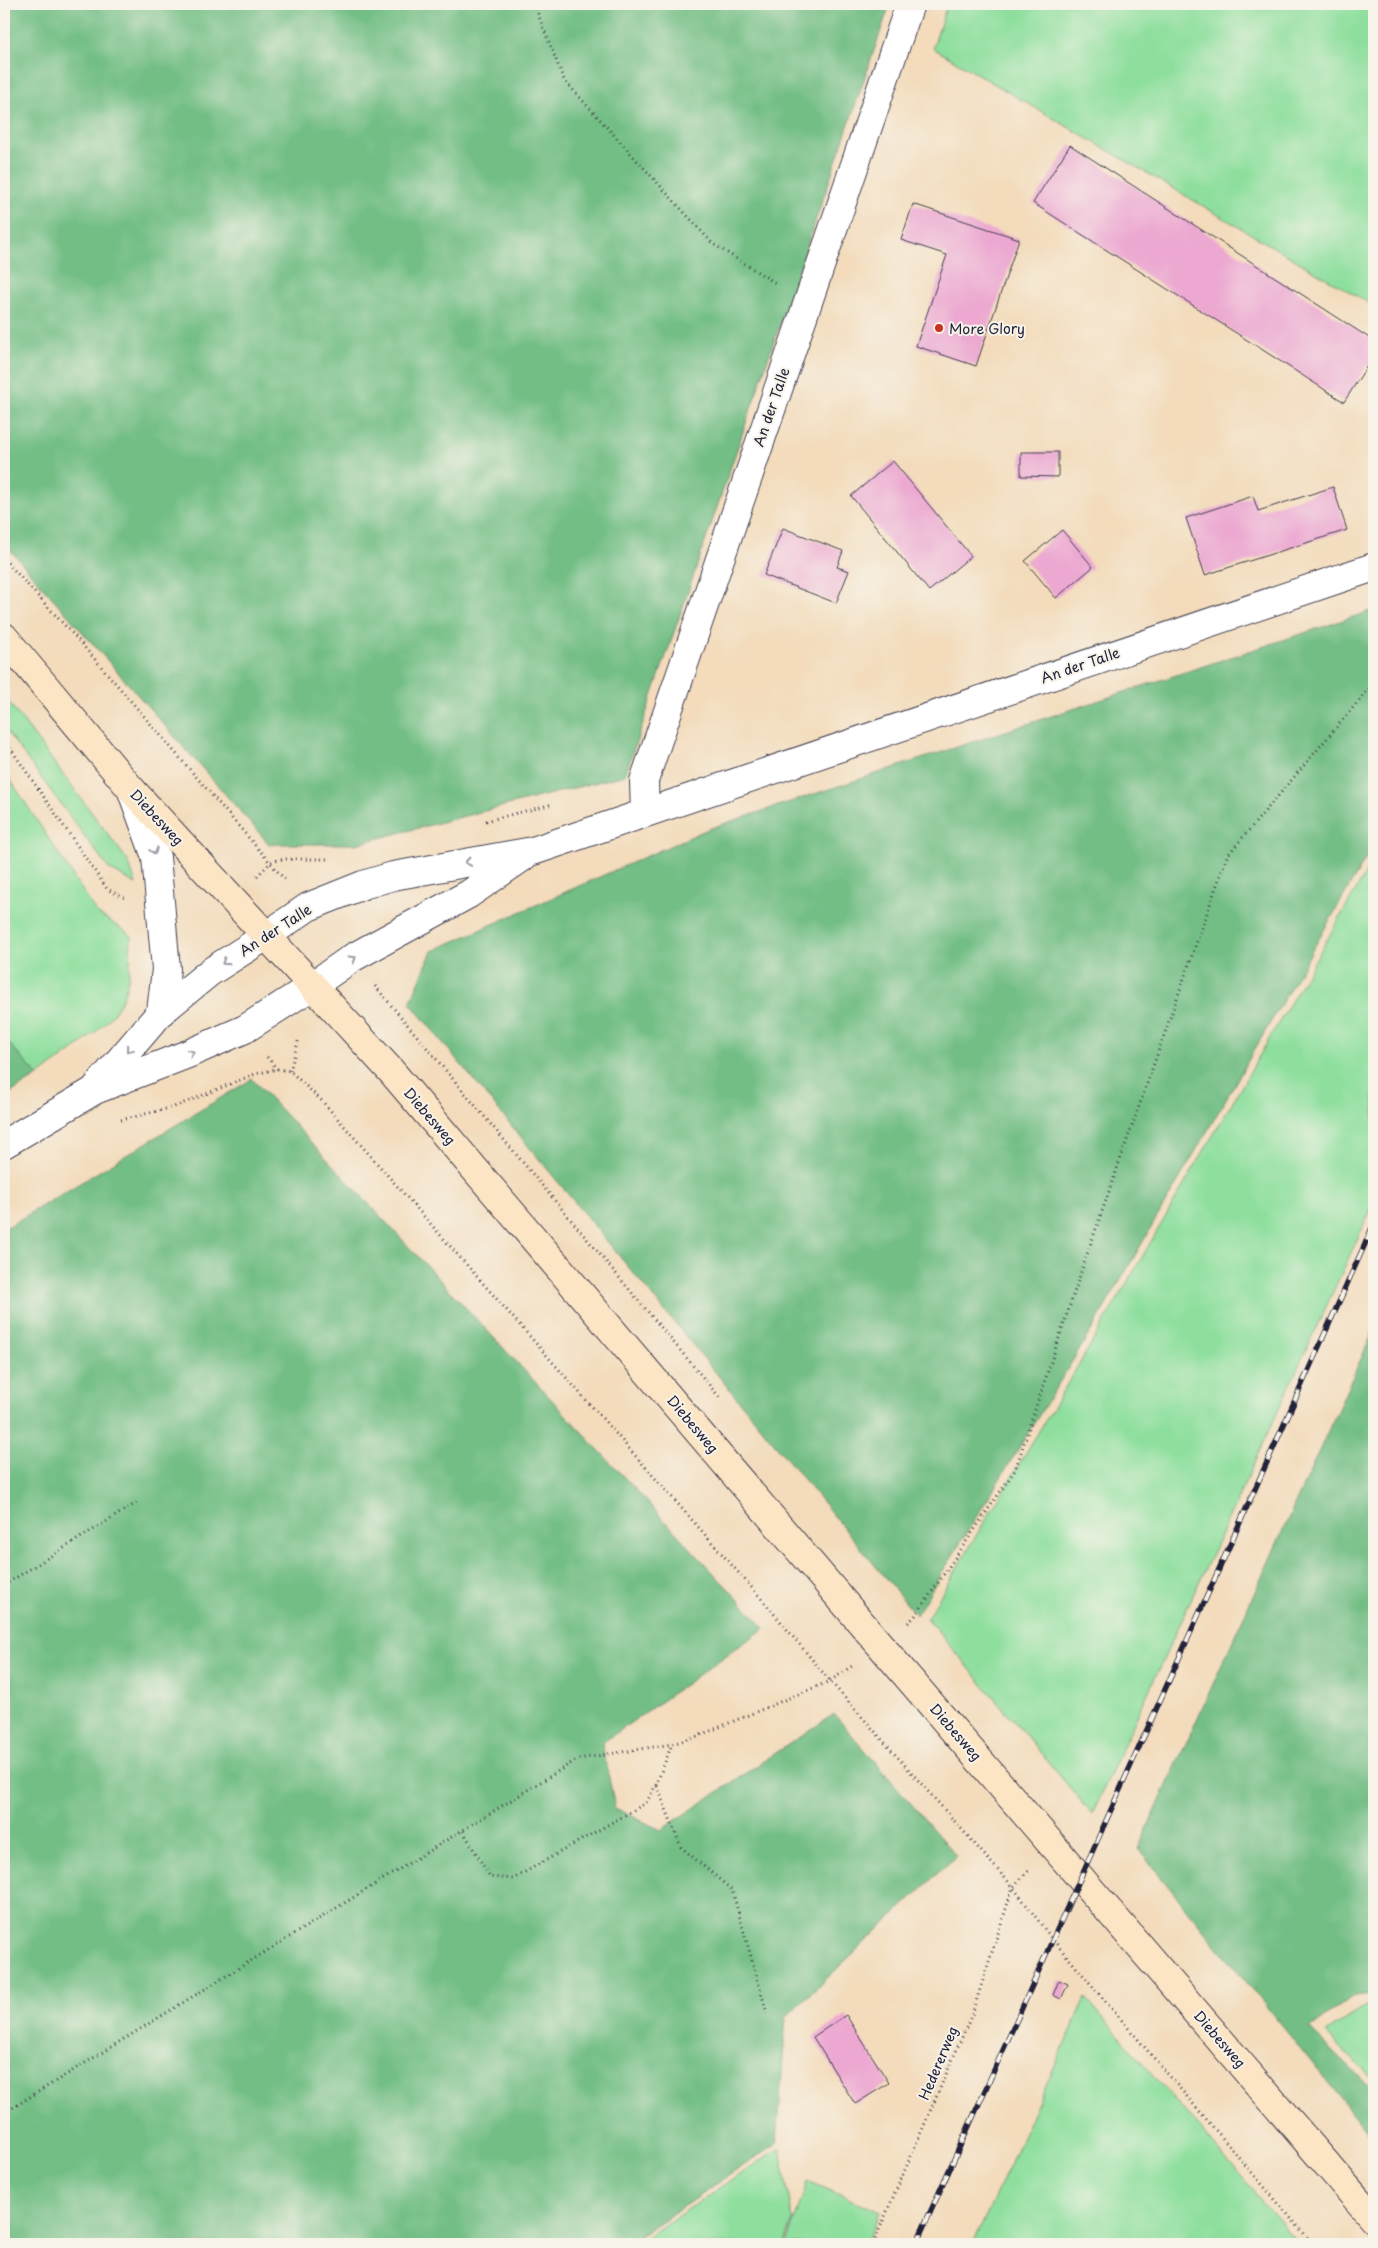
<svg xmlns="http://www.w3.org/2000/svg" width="1378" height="2248" font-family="'Playpen Sans',sans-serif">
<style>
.green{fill:#8edf9e;stroke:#58806c}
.forest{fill:#72be85;stroke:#4a7060}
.building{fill:#eca8d1}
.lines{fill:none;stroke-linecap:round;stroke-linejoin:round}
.minor-casing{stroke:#413e4e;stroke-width:30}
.tertiary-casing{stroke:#413e4e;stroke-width:30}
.secondary-casing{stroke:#413e4e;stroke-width:30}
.path{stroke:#413e4e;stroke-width:3;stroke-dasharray:1 4;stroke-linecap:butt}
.minor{stroke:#fff;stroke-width:28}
.tertiary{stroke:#fff;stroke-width:28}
.secondary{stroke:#fce5c4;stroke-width:28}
.rail-casing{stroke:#22223b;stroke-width:5.5}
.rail{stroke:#f7f3e8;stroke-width:4;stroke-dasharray:11;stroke-linecap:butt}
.oneway{stroke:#9c9ca7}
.poi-dot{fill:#c8321e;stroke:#f7f3e8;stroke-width:2}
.labels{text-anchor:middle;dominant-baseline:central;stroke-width:4;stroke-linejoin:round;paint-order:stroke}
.poi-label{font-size:14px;fill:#22223b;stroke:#f7f3e8;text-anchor:start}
.street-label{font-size:14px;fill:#22223b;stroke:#f7f3e8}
</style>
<rect width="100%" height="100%" fill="#f7f3e8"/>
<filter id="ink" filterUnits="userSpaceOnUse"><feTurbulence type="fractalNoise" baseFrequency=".02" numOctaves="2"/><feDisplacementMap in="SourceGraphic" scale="10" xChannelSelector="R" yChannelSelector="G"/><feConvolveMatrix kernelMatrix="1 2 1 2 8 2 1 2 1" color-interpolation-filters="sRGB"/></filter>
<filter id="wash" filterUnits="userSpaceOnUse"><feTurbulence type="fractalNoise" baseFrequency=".0096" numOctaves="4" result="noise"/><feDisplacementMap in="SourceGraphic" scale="20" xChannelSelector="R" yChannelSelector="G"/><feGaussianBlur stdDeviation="1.12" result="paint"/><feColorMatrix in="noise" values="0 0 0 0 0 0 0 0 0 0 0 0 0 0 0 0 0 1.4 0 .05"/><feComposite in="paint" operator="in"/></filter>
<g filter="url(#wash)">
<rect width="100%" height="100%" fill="#f3dbbb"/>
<path class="green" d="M947,4H1374V306L933,48Z
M4,696L128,861L136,884L109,869L4,728Z
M4,770L97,913L131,935C130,956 131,979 122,999C109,1029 64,1055 38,1076L4,1038Z
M1374,859V1203L1092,1814L927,1618L1099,1331Z
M1086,1998L1300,2244H973Z
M1372,2002H1374V2080L1326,2033Z
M780,2148L793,2220L784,2244H636Z
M808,2181L880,2212L865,2244H786Z"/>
<path class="forest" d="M4,4H890L625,775L356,844H269L4,543Z
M1374,610V844L1094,1326L916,1615L410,1003L432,951L708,829Z
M4,1038L38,1076L4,1097Z
M252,1079L765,1628L602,1743L615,1808L661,1830L834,1714L956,1856L786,2017L777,2143L628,2244H4V1229Z
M1374,1330V1994L1353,1996L1310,2029L1374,2091V2139L1138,1849Z"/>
<g id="blocks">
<path class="building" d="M1070,145L1374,341V355L1344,402L1033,203Z
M913,204L1019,239L976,366L916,346L947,255L901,240Z
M1021,452H1058V477L1021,476Z
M893,461L971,556L929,591L851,496Z
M1333,487L1347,530L1205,575L1186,518L1253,496L1258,511Z
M783,528L843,551L837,567L849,571L836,603L764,575Z
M1062,530L1093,567L1056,598L1025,561Z
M1059,1980L1068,1984L1061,1999L1053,1995Z
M846,2015L889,2083L855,2104L813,2037Z"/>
</g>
</g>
<g filter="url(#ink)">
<use href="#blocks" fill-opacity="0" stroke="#413e4e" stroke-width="1"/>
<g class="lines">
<g class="minor-casing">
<path id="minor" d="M645,813L644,781L910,4
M266,936L308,907L363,885L393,876L533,851L1374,567
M312,986L352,958L469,894L523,857"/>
</g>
<g class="tertiary-casing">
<path id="tertiary" d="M131,789L156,857L166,969L161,1012
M96,1088L161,1012L210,972L266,936
M4,1144L95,1090L188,1054L245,1029L312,986"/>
</g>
<g class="secondary-casing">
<path id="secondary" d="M4,637L131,789L391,1071L881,1646L1374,2219"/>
</g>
<path class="path" d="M534,4L564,80L713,244L777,284
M4,559L80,642L285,880
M4,739L107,889L125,898
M486,821L553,804
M257,876L271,862L283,859H327
M375,986L721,1399
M267,1057L277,1069
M290,1071L299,1038
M121,1120L174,1107L255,1074L277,1069L290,1071L322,1101L760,1597L830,1681L1013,1887L1053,1940L1313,2244
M4,1585L138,1502
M908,1623L916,1615L1015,1470L1085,1260L1227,856L1374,683
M657,1786L681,1847L732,1890L767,2013
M463,1831L490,1877L513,1879L646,1803L656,1785L672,1744
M4,2113L578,1759L672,1744L698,1736L830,1681L852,1666
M873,2244L972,2014L1013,1887L1029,1870"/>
<use href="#minor" class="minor"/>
<use href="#tertiary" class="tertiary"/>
<use href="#secondary" class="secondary"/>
<g class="rail-casing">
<path id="rail" d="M916,2244L1374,1224"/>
</g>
<use href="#rail" class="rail"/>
</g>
<defs><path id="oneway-chevron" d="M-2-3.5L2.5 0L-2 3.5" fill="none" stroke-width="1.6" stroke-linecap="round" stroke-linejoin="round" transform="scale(1.25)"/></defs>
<g class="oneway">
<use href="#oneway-chevron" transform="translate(154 851) rotate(72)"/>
<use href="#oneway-chevron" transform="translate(468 862) rotate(170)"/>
<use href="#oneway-chevron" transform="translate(353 959) rotate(-32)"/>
<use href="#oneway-chevron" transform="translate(225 962) rotate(147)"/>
<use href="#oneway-chevron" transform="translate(129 1049) rotate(130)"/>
<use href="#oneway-chevron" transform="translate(191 1053) rotate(-22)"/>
</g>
</g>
<circle class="poi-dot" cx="939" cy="328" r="5"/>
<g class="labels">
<g class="poi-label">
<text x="949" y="328">More Glory</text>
</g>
<g class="street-label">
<text transform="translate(771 407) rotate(-71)">An der Talle</text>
<text transform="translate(1080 665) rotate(-19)">An der Talle</text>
<text transform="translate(157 817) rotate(47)">Diebesweg</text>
<text transform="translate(275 930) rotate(-33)">An der Talle</text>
<text transform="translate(430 1116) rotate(49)">Diebesweg</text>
<text transform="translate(693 1424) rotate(50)">Diebesweg</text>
<text transform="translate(956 1732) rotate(49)">Diebesweg</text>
<text transform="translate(1220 2039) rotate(49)">Diebesweg</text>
<text transform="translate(938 2063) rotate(-67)">Hedererweg</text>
</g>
</g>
<rect width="1378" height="2248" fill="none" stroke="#f7f3e8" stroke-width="20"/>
</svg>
